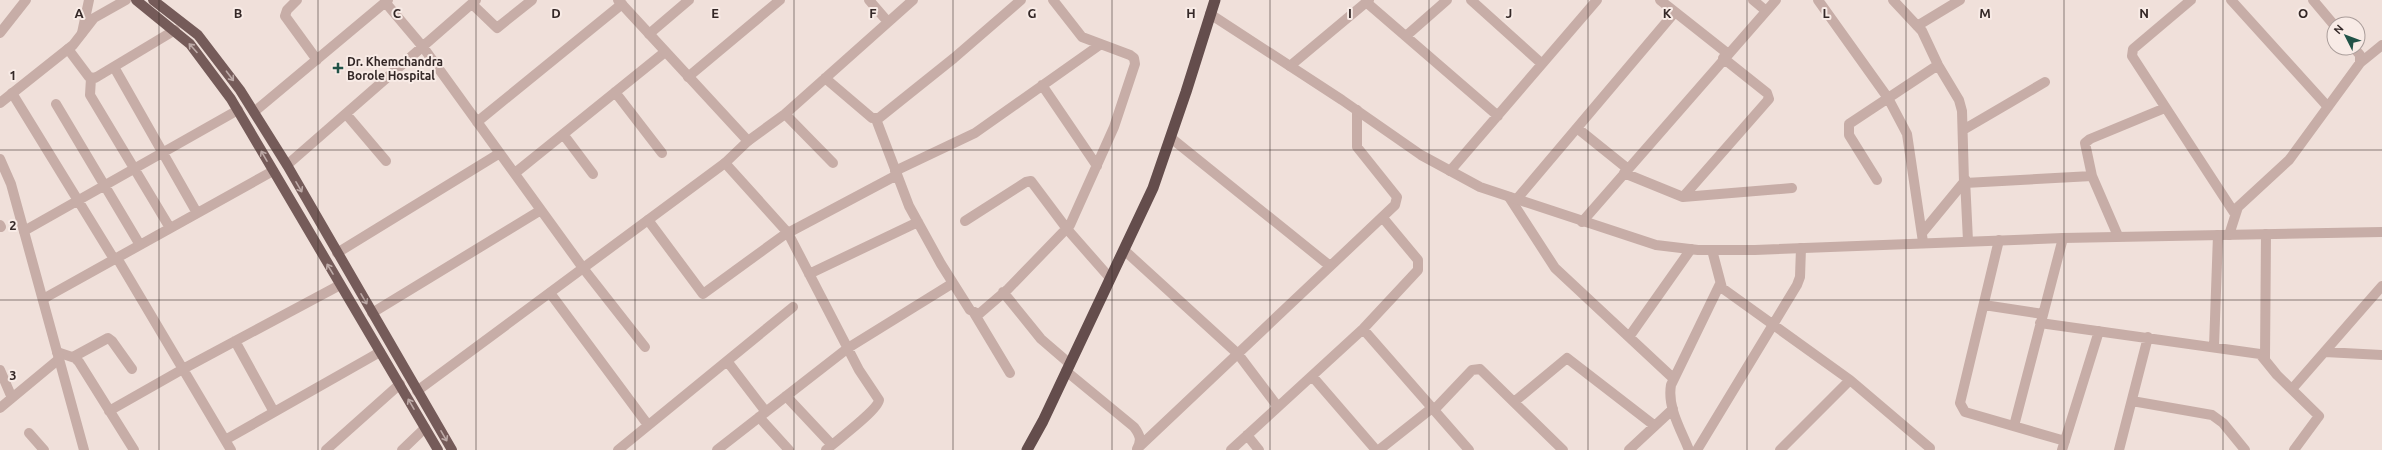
<svg xmlns="http://www.w3.org/2000/svg" width="2382" height="450" font-family="Ubuntu,sans-serif">
<style>
.lines{fill:none;stroke-linecap:round;stroke-linejoin:round}
.minor{stroke:#c7ada7;stroke-width:10}
.tertiary{stroke:#c7ada7;stroke-width:10}
.primary{stroke:#755b59;stroke-width:10}
.trunk{stroke:#644d4c;stroke-width:11}
.oneway{stroke:#bdaaa7}
.grid{fill:none;stroke:#342827;stroke-width:1;stroke-opacity:0.55}
.poi-dot{fill:#205247;stroke:#f8ebe6;stroke-width:1.5}
.labels{text-anchor:middle;dominant-baseline:central;stroke-width:4;stroke-linejoin:round;paint-order:stroke}
.poi-label{font-size:12px;font-weight:bold;fill:#342827;stroke:#f8ebe6;text-anchor:start}
.grid-label{font-size:13px;text-anchor:middle;font-weight:bold;fill:#342827;stroke:#f8ebe6;stroke-width:4;stroke-linejoin:round;paint-order:stroke}
</style>
<rect width="100%" height="100%" fill="#f0e0da"/>
<g class="lines">
<path class="minor" d="M297,0L287,10L285,16L317,60
M869,0L888,22
M1471,0L1542,64
M1660,0L1727,53
M1753,0L1765,10
M1818,0L1888,98L1907,134L1923,242
M1893,0L1922,31L1938,65L1959,100L1962,111L1964,182L1922,233
M2191,0L2133,49L2132,56L2235,214
M2231,0L2328,107
M2313,0L2334,25
M385,2L423,47L583,268L645,347
M1366,2L1498,116
M472,4L497,28L532,0
M1917,26L1960,0
M0,33L26,0
M82,33L89,0
M649,34L689,0
M1406,36L1447,0
M68,49L89,77L95,78L175,30
M2360,63L2382,45
M1290,66L1369,0
M114,67L197,213
M688,77L780,0
M91,78L90,95L170,228
M825,78L872,118H879L954,58L1021,0
M1042,85L1097,166
M615,92L662,153
M12,93L114,259
M56,104L140,245
M254,112L388,0
M346,114L386,161
M785,114L833,163
M876,119L909,206L941,264L970,310L979,314L1008,289L1070,225L1114,127L1135,64L1134,58L1130,55L1082,37L1053,0
M477,122L622,4
M1577,128L1628,169
M1963,130L2045,82
M563,134L593,174
M1171,138L1330,266
M748,141L785,114L913,0
M725,163L788,233L859,370L879,400C878,410 836,441 826,450
M287,165L476,0
M895,171L975,133L1101,44
M1450,171L1597,0
M515,173L665,52
M1624,173L1683,197L1792,188
M1965,179L1968,241
M1877,180L1849,135V124L1938,65
M1965,183L2092,176
M1509,197L1555,268L1674,379
M1683,197L1769,99L1767,93L1723,58
M1516,200L1675,12
M648,220L703,294L784,235L897,175
M965,221L1026,182L1031,181L1067,229L1110,278
M1582,222L1776,0
M0,225L1,227
M24,231L238,110
M2229,235L2238,207L2289,160L2360,63V55L2354,48
M2118,236L2092,176L2085,143L2090,139L2165,108
M1999,240L1960,403L1965,412L2065,441
M1124,250L1238,354L1278,407
M1712,250L1722,288L1850,380L1930,448
M337,253L500,153
M117,258L231,450
M809,274L918,222
M1003,292L1041,339L1070,364
M550,293L648,425
M43,299L273,171
M1984,305L2043,314
M372,313L541,210
M974,313L1010,373
M2040,323L2260,354L2277,375L2319,416L2294,450
M1363,329L1469,450
M1629,337L1691,249
M235,341L274,412
M2214,347L2218,235
M57,352L75,358L79,362L134,450
M2325,352L2382,355
M73,357L108,338L112,341L132,369
M2265,358L2266,234
M727,361L766,412
M0,370L12,398
M1066,371L1134,427C1140,435 1142,440 1137,449
M1312,376L1376,450
M2292,389L2382,286
M786,396L832,445
M2132,401L2212,415L2223,423L2245,450
M1514,402L1567,358L1655,426
M0,408L59,359
M1434,410L1472,370L1480,369L1563,450
M109,411L183,369L340,285
M759,417L789,450
M2014,426L2063,238
M29,433L44,450
M1247,435L1259,450
M225,440L380,352
M1138,448L1395,205L1397,197L1357,147V110
M326,450L400,384
M402,450L425,428
M618,450L793,307
M717,450L848,348L953,283
M1231,450L1363,329L1418,270V260L1383,218
M1379,450L1432,408
M1629,450L1673,409
M1689,450C1681,430 1667,407 1671,385L1720,284
M1697,450L1797,285L1800,277L1801,248
M1780,450L1850,380
M2062,450L2099,331
M2119,450L2148,337"/>
<path class="tertiary" d="M1210,14L1342,100L1421,155L1480,187L1656,245L1698,250H1755L2063,238L2382,232
M0,103L73,45L94,18L126,0
M0,159L11,184L84,450
M417,391L725,163L748,141L618,0"/>
<path class="primary" d="M136,0L190,44L231,99L438,450
M153,0L198,35L240,90L287,165L452,450"/>
<path class="trunk" d="M1027,450L1043,421L1153,188L1186,92L1215,0"/>
</g>
<defs><path id="oneway-shaft" d="M-6 0H5M1.5-3L5.5 0L1.5 3" fill="none" stroke-width="1.6" stroke-linecap="round" stroke-linejoin="round"/></defs>
<g class="oneway">
<use href="#oneway-shaft" transform="translate(193 48) rotate(-132)"/>
<use href="#oneway-shaft" transform="translate(230 76) rotate(53)"/>
<use href="#oneway-shaft" transform="translate(264 156) rotate(-120)"/>
<use href="#oneway-shaft" transform="translate(299 187) rotate(60)"/>
<use href="#oneway-shaft" transform="translate(330 269) rotate(-121)"/>
<use href="#oneway-shaft" transform="translate(364 299) rotate(60)"/>
<use href="#oneway-shaft" transform="translate(411 404) rotate(-120)"/>
<use href="#oneway-shaft" transform="translate(444 436) rotate(60)"/>
</g>
<path class="grid" d="M159,0V450M318,0V450M476,0V450M635,0V450M794,0V450M953,0V450M1112,0V450M1270,0V450M1429,0V450M1588,0V450M1747,0V450M1906,0V450M2064,0V450M2223,0V450M0,150H2382M0,300H2382"/>
<path class="poi-dot" d="M336 62h4v4h4v4h-4v4h-4v-4h-4v-4h4z"/>
<g class="labels">
<g class="poi-label">
<text x="347" y="61">Dr. Khemchandra<tspan x="347" dy="14">Borole Hospital</tspan></text>
</g>
</g>
<g class="grid-label">
<text x="79" y="18">A</text>
<text x="238" y="18">B</text>
<text x="397" y="18">C</text>
<text x="556" y="18">D</text>
<text x="715" y="18">E</text>
<text x="873" y="18">F</text>
<text x="1032" y="18">G</text>
<text x="1191" y="18">H</text>
<text x="1350" y="18">I</text>
<text x="1509" y="18">J</text>
<text x="1667" y="18">K</text>
<text x="1826" y="18">L</text>
<text x="1985" y="18">M</text>
<text x="2144" y="18">N</text>
<text x="2303" y="18">O</text>
<text x="13" y="80">1</text>
<text x="13" y="230">2</text>
<text x="13" y="380">3</text>
</g>
<g transform="translate(2346 36) rotate(312)"><circle r="19" fill="#f8ebe6" stroke="#aa9d9a"/>
<path d="M0-3L7 15L0 10L-7 15Z" fill="#205247"/>
<text y="-6" font-size="11" font-weight="bold" text-anchor="middle" fill="#342827">N</text>
</g>
</svg>
